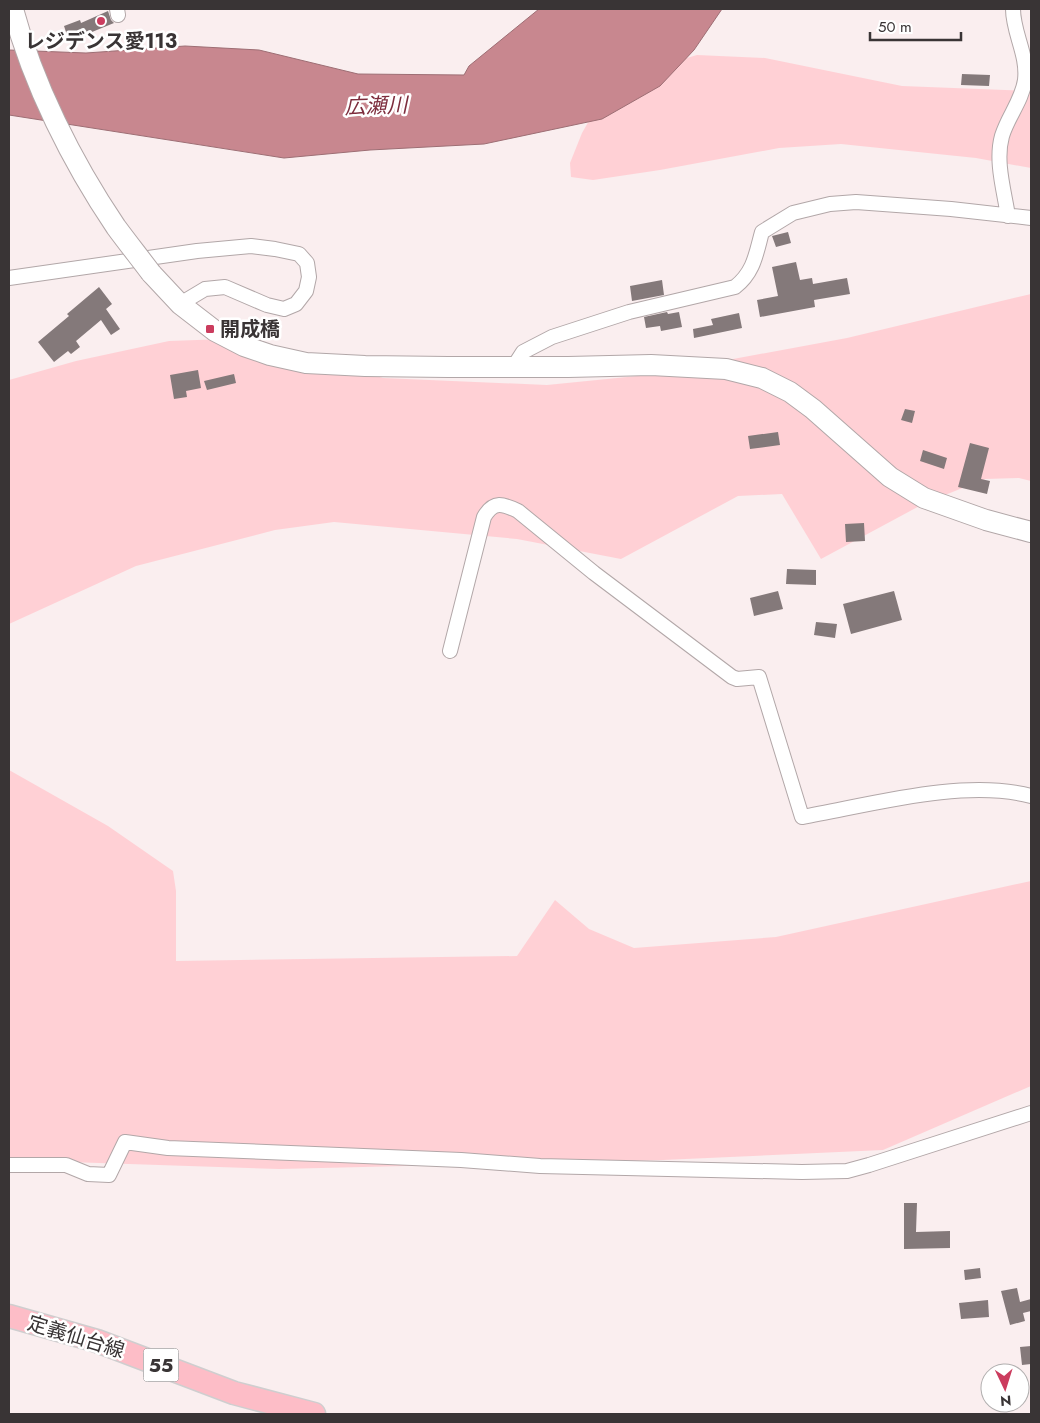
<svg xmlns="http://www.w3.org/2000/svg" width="1040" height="1423" font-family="Jost,'Noto Sans JP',sans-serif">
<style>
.green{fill:#ffd0d5}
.water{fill:#c8878f;stroke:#9d6e74}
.building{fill:#84797a}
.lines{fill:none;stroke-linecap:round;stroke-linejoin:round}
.street-casing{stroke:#b2a7a8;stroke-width:16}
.secondary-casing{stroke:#b2a7a8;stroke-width:22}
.primary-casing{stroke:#cfcecf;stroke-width:25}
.street{stroke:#fff;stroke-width:14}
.secondary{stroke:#fff;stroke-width:20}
.primary{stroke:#fdbdc7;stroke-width:22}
.secondary-bridge-casing{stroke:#b2a7a8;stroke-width:22;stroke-linecap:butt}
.secondary-bridge{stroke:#fff;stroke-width:20}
.poi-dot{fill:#cb3c5e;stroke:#fff;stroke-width:2}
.labels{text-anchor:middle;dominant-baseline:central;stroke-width:5;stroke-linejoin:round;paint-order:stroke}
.shield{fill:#fff;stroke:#747172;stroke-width:1}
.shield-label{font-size:19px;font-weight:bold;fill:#393435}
.poi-label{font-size:20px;font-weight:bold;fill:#393435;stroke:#fff}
.street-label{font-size:20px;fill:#393435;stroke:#fff}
.water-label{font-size:21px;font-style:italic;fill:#7d2d3d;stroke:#fff}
</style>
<rect width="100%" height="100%" fill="#faeeef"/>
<path class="green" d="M697,55L765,58L902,86L1031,91V168L976,158L841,144L779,148L660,170L593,180L571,177L570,163L582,133L598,105L636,73Z
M1031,294V481L1019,478L985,479L925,503L821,559L782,494L738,496L621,559L517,539L334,522L275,530L136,566L9,624V380L76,361L169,341L225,339L292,351L383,378L547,385L647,375L847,338Z
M9,770L108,826L173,871L176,891V961L517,956L555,900L589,929L634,948L776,937L1031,881V1086L883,1150L663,1160L279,1169L9,1160Z"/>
<path class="water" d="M539,9H722L694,50L660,86L602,119L484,144L370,150L284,158L9,115V50L86,53L185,46L259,50L358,74L464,75L469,66Z"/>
<path class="building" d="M108,11L111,20L114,23L92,32L91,30L68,38L64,26L80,20L81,23Z
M962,74L990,75L989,86L961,85Z
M788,232L791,243L776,247L772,236Z
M796,262L800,280L812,278L813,284L847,278L850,294L814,300L815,307L760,317L757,300L778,296L772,267Z
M662,280L664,295L632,301L630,286Z
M99,287L112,304L106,309L120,329L111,335L101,320L76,341L80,347L71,354L68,351L54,362L38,342L69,316L67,314Z
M667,312L668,314L679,312L682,327L661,331L660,326L646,328L644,317Z
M739,313L742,328L694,338L693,329L713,325L711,319Z
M198,370L201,388L186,391L187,397L174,399L170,375Z
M234,374L236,383L207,390L204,381Z
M905,409L915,411L912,423L901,420Z
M778,432L780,445L750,449L748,436Z
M970,443L989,448L981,479L990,481L987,494L958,487Z
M923,450L947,458L944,469L920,461Z
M864,523L865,541L846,542L845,524Z
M787,569L816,570V585L786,584Z
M778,591L783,609L754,616L750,598Z
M894,591L902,620L851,634L843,604Z
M816,622L837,624L835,638L814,635Z
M904,1203H917L916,1232L950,1231V1248L904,1249Z
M980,1268L981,1278L965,1280L964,1270Z
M1017,1288L1020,1302L1031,1299V1311L1023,1313L1025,1321L1010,1325L1001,1291Z
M988,1300L989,1317L961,1319L959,1303Z
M1031,1346V1364L1022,1365L1020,1347Z"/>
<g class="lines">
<g class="street-casing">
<path id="street" d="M117,9L118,15
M1008,216C1004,190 995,161 1002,136C1008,116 1022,101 1025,80C1028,55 1013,33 1013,9
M9,278L197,251L251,246L275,249L299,254L307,263L309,277L306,291L296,304L284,309L267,305L225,287L205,289L180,304
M514,366L523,352L552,337L629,312L735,287C754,272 756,254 762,232L793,213L830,204L856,202L951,209L1031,218
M450,651L484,517C494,500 503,504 518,511L594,573L732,677L737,679L759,677L802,817C870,805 964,778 1031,796
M9,1165H66L88,1174L109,1175L125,1142L168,1148L461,1160L540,1166L802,1172L847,1171L869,1165L1031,1113"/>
</g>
<g class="secondary-casing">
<path id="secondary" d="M151,273L180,304L215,331L244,346L270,355L306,363L365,366L448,367H568L651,365L726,369L762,378L790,392L813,409L890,477L924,498L986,520L1031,532"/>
</g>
<g class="primary-casing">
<path id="primary" d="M9,1316L97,1341L234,1393L314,1414"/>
</g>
<use href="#street" class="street"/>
<use href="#secondary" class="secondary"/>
<use href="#primary" class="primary"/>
<g class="secondary-bridge-casing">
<path id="secondary-bridge" d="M13,9C33,84 72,162 116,227C127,242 139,257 151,273"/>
</g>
<use href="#secondary-bridge" class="secondary-bridge"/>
</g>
<g class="poi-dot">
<circle cx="101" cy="21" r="5"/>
<rect x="205" y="324" width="10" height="10" rx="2.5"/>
</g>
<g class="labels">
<rect class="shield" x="143.5" y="1348.5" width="35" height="33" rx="4"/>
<g class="shield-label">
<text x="161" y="1365">55</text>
</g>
<g class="poi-label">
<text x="101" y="41">レジデンス愛113</text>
<text x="220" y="329" text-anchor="start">開成橋</text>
</g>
<g class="street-label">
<text transform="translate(76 1337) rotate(17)">定義仙台線</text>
</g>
<g class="water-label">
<text transform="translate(376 106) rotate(-2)">広瀬川</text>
</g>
</g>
<rect width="1040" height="1423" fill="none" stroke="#393435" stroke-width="20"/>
<g transform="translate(1005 1388) rotate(176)"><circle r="24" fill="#ffffff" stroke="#b0aeae"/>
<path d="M0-4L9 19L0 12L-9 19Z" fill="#cb3c5e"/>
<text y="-8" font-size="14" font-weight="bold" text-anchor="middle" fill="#393435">N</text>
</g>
<path d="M870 32v8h91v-8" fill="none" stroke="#393435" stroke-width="2.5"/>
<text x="878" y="32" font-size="15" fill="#393435" stroke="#ffffff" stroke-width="4" paint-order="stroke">50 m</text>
</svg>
